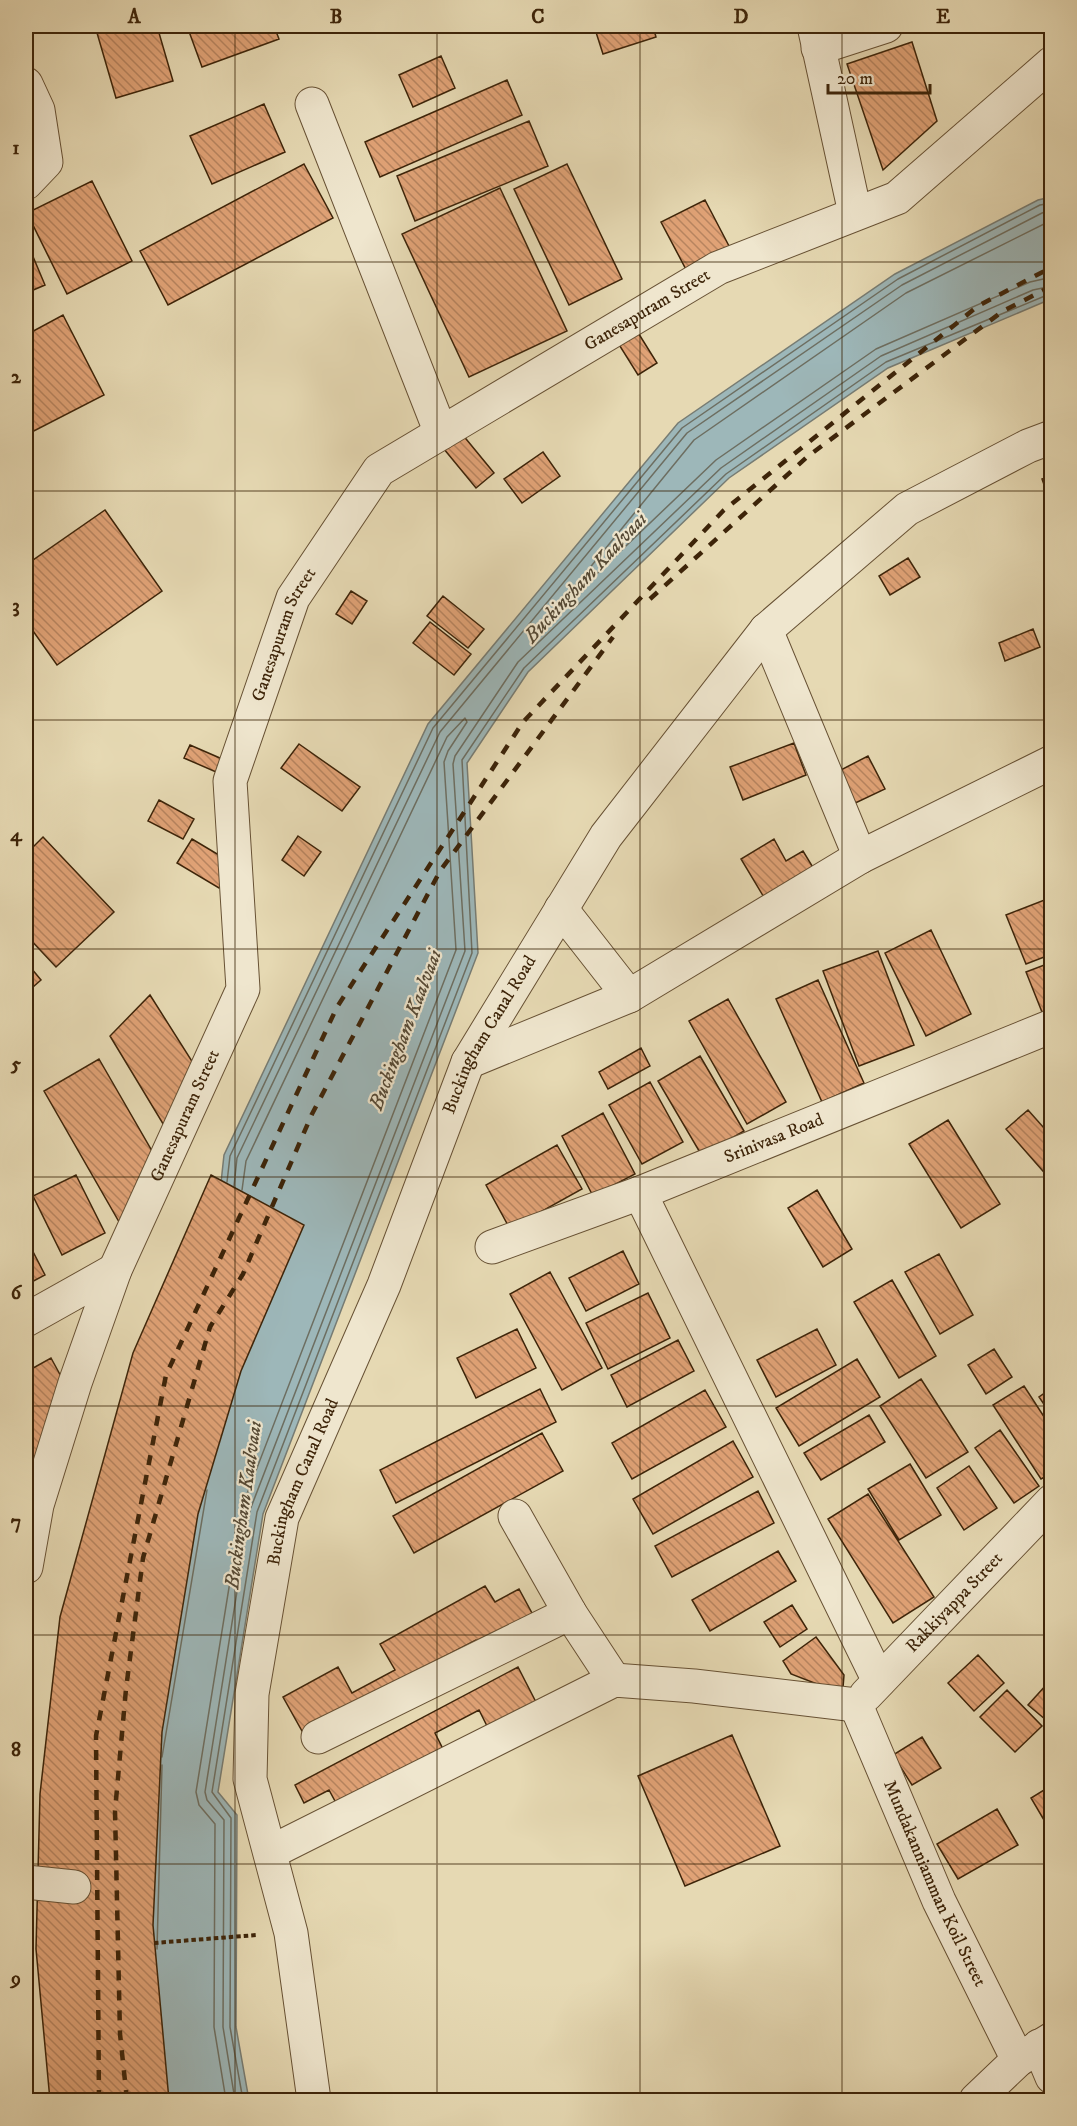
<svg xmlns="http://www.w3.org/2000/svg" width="1077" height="2126" font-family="'IM FELL DW Pica',serif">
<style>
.water{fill:#9db7b9;stroke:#777c73;stroke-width:1.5}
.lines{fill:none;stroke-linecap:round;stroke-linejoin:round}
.shore{stroke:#6d6e61;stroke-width:1.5}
.building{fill:url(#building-back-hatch);stroke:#3d2409;stroke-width:1.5}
.minor-casing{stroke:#675134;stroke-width:35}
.path{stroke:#3d2409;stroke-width:4;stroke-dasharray:4.5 3;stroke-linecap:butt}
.minor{stroke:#efe6ce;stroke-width:33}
.rail{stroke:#3d2409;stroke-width:4.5;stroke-dasharray:10 10;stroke-linecap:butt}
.grid{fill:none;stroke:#3d2409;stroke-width:1.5;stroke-opacity:0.55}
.labels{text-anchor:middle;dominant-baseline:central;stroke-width:4.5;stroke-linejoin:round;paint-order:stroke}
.street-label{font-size:18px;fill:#3d2409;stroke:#efe6ce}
.water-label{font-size:20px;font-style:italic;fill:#554935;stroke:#efe6ce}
.neatline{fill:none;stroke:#3d2409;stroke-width:2}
.grid-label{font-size:20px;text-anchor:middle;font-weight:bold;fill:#3d2409}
</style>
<defs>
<pattern id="building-back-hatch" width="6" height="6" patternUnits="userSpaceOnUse" patternTransform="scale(1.5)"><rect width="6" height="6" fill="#e0a276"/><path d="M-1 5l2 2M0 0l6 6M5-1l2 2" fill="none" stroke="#b7845f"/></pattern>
</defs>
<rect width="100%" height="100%" fill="#e6d9b3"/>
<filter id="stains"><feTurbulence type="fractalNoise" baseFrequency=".00333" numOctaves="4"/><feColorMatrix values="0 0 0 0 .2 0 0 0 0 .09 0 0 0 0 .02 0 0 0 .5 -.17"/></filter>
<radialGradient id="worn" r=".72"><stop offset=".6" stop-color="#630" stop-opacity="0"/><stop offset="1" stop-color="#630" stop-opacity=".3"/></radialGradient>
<path class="water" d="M1051,197V299L888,368L729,478L528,672L467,763L478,953L263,1514L218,1792L237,1815L236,2027L249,2100H147L133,1992L224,1155L428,724L678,423L895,274L1038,200Z"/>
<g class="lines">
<path class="shore" d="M1052,220L906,293L694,440L557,608H561L716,460L876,349L1030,282L1052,277
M227,1182L230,1156L433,728L682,428L898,279L1040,205L1052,203
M234,1186L237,1158L440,732L687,433L902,285L1042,213L1052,210
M162,1757L207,1490
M157,1949L162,1765
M226,2100L214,2027L215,1824L199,1805L196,1792L242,1507L456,950L444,762L448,751L467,722L465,718L447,737L246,1161L242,1190
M235,2100L223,2027L224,1820L207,1800L205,1792L250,1510L465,951L453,764L455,756L518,662L721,468L881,356L1033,290L1052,286
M243,2100L230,2027L231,1818L212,1792L257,1512L472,953L462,760L524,668L726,474L886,362L1052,293"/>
</g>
<path class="building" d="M95,26H157L173,81L116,98Z
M187,26H274L279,39L202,67Z
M594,26H653L656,37L603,54Z
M912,42L937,121L883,170L847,64Z
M441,56L455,88L413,107L399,75Z
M507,80L522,115L380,177L365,142Z
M264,104L285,152L212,184L190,136Z
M529,121L548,166L415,221L397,176Z
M304,164L333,218L168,305L140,251Z
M567,164L622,279L569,305L514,189Z
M92,181L132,261L67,294L27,213Z
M500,188L567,331L469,377L402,234Z
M705,200L729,246L690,277L661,222Z
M26,240L45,285L26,293Z
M63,315L104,395L26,435V335Z
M637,331L657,363L638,375L618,343Z
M462,434L494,473L476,488L444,449Z
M543,452L560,476L522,503L504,479Z
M1052,476V507L1042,479Z
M105,510L162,591L57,665L26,621V565Z
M908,558L920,577L890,595L879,576Z
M351,591L367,601L352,624L336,614Z
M443,596L484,629L468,648L427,616Z
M430,622L471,654L454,675L413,643Z
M1033,629L1040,647L1005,661L999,643Z
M794,743L806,775L743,800L730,767Z
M299,744L360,787L342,811L281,768Z
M190,745L229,762L223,775L184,758Z
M868,756L885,789L849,806L833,774Z
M159,800L194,819L183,839L148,821Z
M298,836L321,852L304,876L282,860Z
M43,837L114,912L56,967L26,935V854Z
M192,839L234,864L219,888L177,863Z
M774,839L786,861L803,851L817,874L768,904L741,859Z
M1052,897V954L1026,964L1006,915Z
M931,930L971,1014L926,1036L885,953Z
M878,951L914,1045L859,1066L823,971Z
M26,962L41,980L26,993Z
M1052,962V1008L1042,1012L1026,972Z
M818,980L864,1083L822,1102L776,999Z
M150,995L207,1085L177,1147L110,1036Z
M728,999L786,1102L747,1124L689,1021Z
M641,1048L650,1066L608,1089L599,1072Z
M700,1056L744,1131L702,1156L658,1081Z
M99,1059L171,1184L126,1234L44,1091Z
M650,1082L683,1142L642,1164L609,1105Z
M1028,1110L1052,1137V1176L1049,1178L1006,1129Z
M603,1113L635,1174L593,1196L562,1136Z
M948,1120L1000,1204L961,1228L909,1144Z
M557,1145L582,1189L510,1229L486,1185Z
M76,1175L105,1233L62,1255L33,1196Z
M211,1175L304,1225L241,1371L198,1514L162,1732L153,1925L169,2100H50L36,1949L40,1794L60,1617L133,1353Z
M817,1190L852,1249L823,1267L788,1208Z
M26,1238L45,1275L26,1285Z
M623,1251L639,1284L586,1311L569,1278Z
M939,1254L973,1315L940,1334L905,1272Z
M550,1272L602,1368L562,1390L510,1294Z
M892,1280L936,1356L899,1378L854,1302Z
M648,1293L670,1338L608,1369L586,1323Z
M517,1329L536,1368L476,1398L457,1358Z
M817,1329L836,1365L776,1397L757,1360Z
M678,1340L694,1371L627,1407L611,1375Z
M994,1349L1012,1377L986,1394L968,1365Z
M51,1358L63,1380L26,1489V1372Z
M857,1359L880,1397L799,1446L776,1408Z
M921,1379L968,1452L926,1478L880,1406Z
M1024,1386L1052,1429V1473L1041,1479L993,1405Z
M1052,1388V1416L1039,1397Z
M540,1389L556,1422L396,1503L380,1470Z
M705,1390L726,1427L632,1479L612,1443Z
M869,1415L885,1442L821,1480L804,1453Z
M1000,1430L1039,1486L1014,1503L975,1448Z
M542,1433L563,1471L414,1553L393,1516Z
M733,1441L753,1477L653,1534L633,1499Z
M910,1464L941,1515L899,1540L868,1489Z
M969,1466L997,1508L964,1530L937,1488Z
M758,1491L774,1523L672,1577L655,1546Z
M868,1494L934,1597L893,1623L828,1519Z
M778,1551L796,1581L710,1631L692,1600Z
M485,1586L495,1602L519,1589L533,1615L478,1645L476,1640L302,1731L283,1697L338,1667L352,1693L395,1670L380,1644Z
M792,1605L807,1629L780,1647L764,1622Z
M816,1637L844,1675L843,1688L817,1684L791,1674L783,1661Z
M978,1655L1004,1683L974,1711L948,1683Z
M518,1667L540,1710L492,1736L479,1710L435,1733L448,1759L342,1814L329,1790L304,1803L295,1785Z
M1047,1684L1052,1688V1725L1028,1705Z
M1007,1690L1042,1726L1015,1752L980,1717Z
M732,1735L780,1846L685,1886L638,1776Z
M922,1737L941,1768L912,1785L893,1755Z
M1052,1785V1832H1051L1031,1798Z
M997,1809L1018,1845L958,1879L937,1844Z"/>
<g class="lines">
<g class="minor-casing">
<g id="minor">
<path d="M814,26L855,213"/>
<path d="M818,48L886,26"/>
<path d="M26,84L38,110L46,162L26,183"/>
<path d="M312,104L441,433"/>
<path d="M766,630L860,857"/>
<path d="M561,909L629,996L860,857L1052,762"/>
<path d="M468,1062L629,996"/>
<path d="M640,1193L879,1681"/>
<path id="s1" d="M492,1247L640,1193L1052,1026"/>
<path d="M26,1320L115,1270"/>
<path d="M515,1516L570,1613L614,1680"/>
<path id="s2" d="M26,1567L37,1505L75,1383L115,1270L243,989L230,781L293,598L379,470L718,268L897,198L1052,63"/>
<path id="s3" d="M866,1695L1052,1501"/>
<path id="s4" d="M856,1705L939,1901L1018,2060"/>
<path d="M318,1737L570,1613"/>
<path d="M271,1852L614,1680L694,1686L856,1705"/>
<path d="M26,1882L74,1887"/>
<path d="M1039,2046L1052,2077"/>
<path id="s5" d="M314,2100L291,1933L250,1779L252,1694L282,1518L384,1285L468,1062L606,836L766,630L907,509L1028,446L1052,437"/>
<path d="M976,2100L1018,2060L1052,2039"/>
</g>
</g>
<path class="path" d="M154,1943L257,1935"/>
<use href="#minor" class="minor"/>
<path class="rail" d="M650,599L807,457L1003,311L1052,286
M99,2100L96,1736L166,1375L337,1007L523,722L723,511L978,306L1052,267
M127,2100L120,2034L115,1811L126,1689L143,1558L210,1327L243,1274L312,1114L440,871L613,637"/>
</g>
<path class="grid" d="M235,26V2100M437,26V2100M640,26V2100M842,26V2100M26,262H1052M26,491H1052M26,720H1052M26,949H1052M26,1177H1052M26,1406H1052M26,1635H1052M26,1864H1052"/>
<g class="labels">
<g class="street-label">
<text stroke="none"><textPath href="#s2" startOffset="1488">Ganesapuram Street</textPath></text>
<text stroke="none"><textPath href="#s2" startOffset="984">Ganesapuram Street</textPath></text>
<text stroke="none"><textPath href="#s5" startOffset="1118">Buckingham Canal Road</textPath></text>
<text stroke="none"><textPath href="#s2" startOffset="480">Ganesapuram Street</textPath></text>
<text stroke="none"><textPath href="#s1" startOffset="302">Srinivasa Road</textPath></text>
<text stroke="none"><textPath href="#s5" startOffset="632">Buckingham Canal Road</textPath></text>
<text stroke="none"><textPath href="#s3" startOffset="128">Rakkiyappa Street</textPath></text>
<text stroke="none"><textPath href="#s4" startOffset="195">Mundakanniamman Koil Street</textPath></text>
</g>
<g class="water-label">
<text transform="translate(586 578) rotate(-47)">Buckingham Kaalvaai</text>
<text transform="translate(406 1030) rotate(-69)">Buckingham Kaalvaai</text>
<text transform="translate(244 1505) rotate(-82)">Buckingham Kaalvaai</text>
</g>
</g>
<rect width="1077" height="2126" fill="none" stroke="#e6d9b3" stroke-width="66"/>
<path d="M828 84v9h102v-9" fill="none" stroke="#3d2409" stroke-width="3"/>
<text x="837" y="84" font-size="18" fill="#3d2409" stroke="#efe6ce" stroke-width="4.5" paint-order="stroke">20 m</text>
<rect x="33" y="33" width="1011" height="2060" class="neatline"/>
<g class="grid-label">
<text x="134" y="23">A</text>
<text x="336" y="23">B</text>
<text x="538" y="23">C</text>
<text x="741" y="23">D</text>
<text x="943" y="23">E</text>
<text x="16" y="154">1</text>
<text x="16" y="383">2</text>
<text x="16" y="612">3</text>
<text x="16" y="841">4</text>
<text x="16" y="1070">5</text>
<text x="16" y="1299">6</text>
<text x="16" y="1528">7</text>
<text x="16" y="1756">8</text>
<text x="16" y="1985">9</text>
</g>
<rect width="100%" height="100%" filter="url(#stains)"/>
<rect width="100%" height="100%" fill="url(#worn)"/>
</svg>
